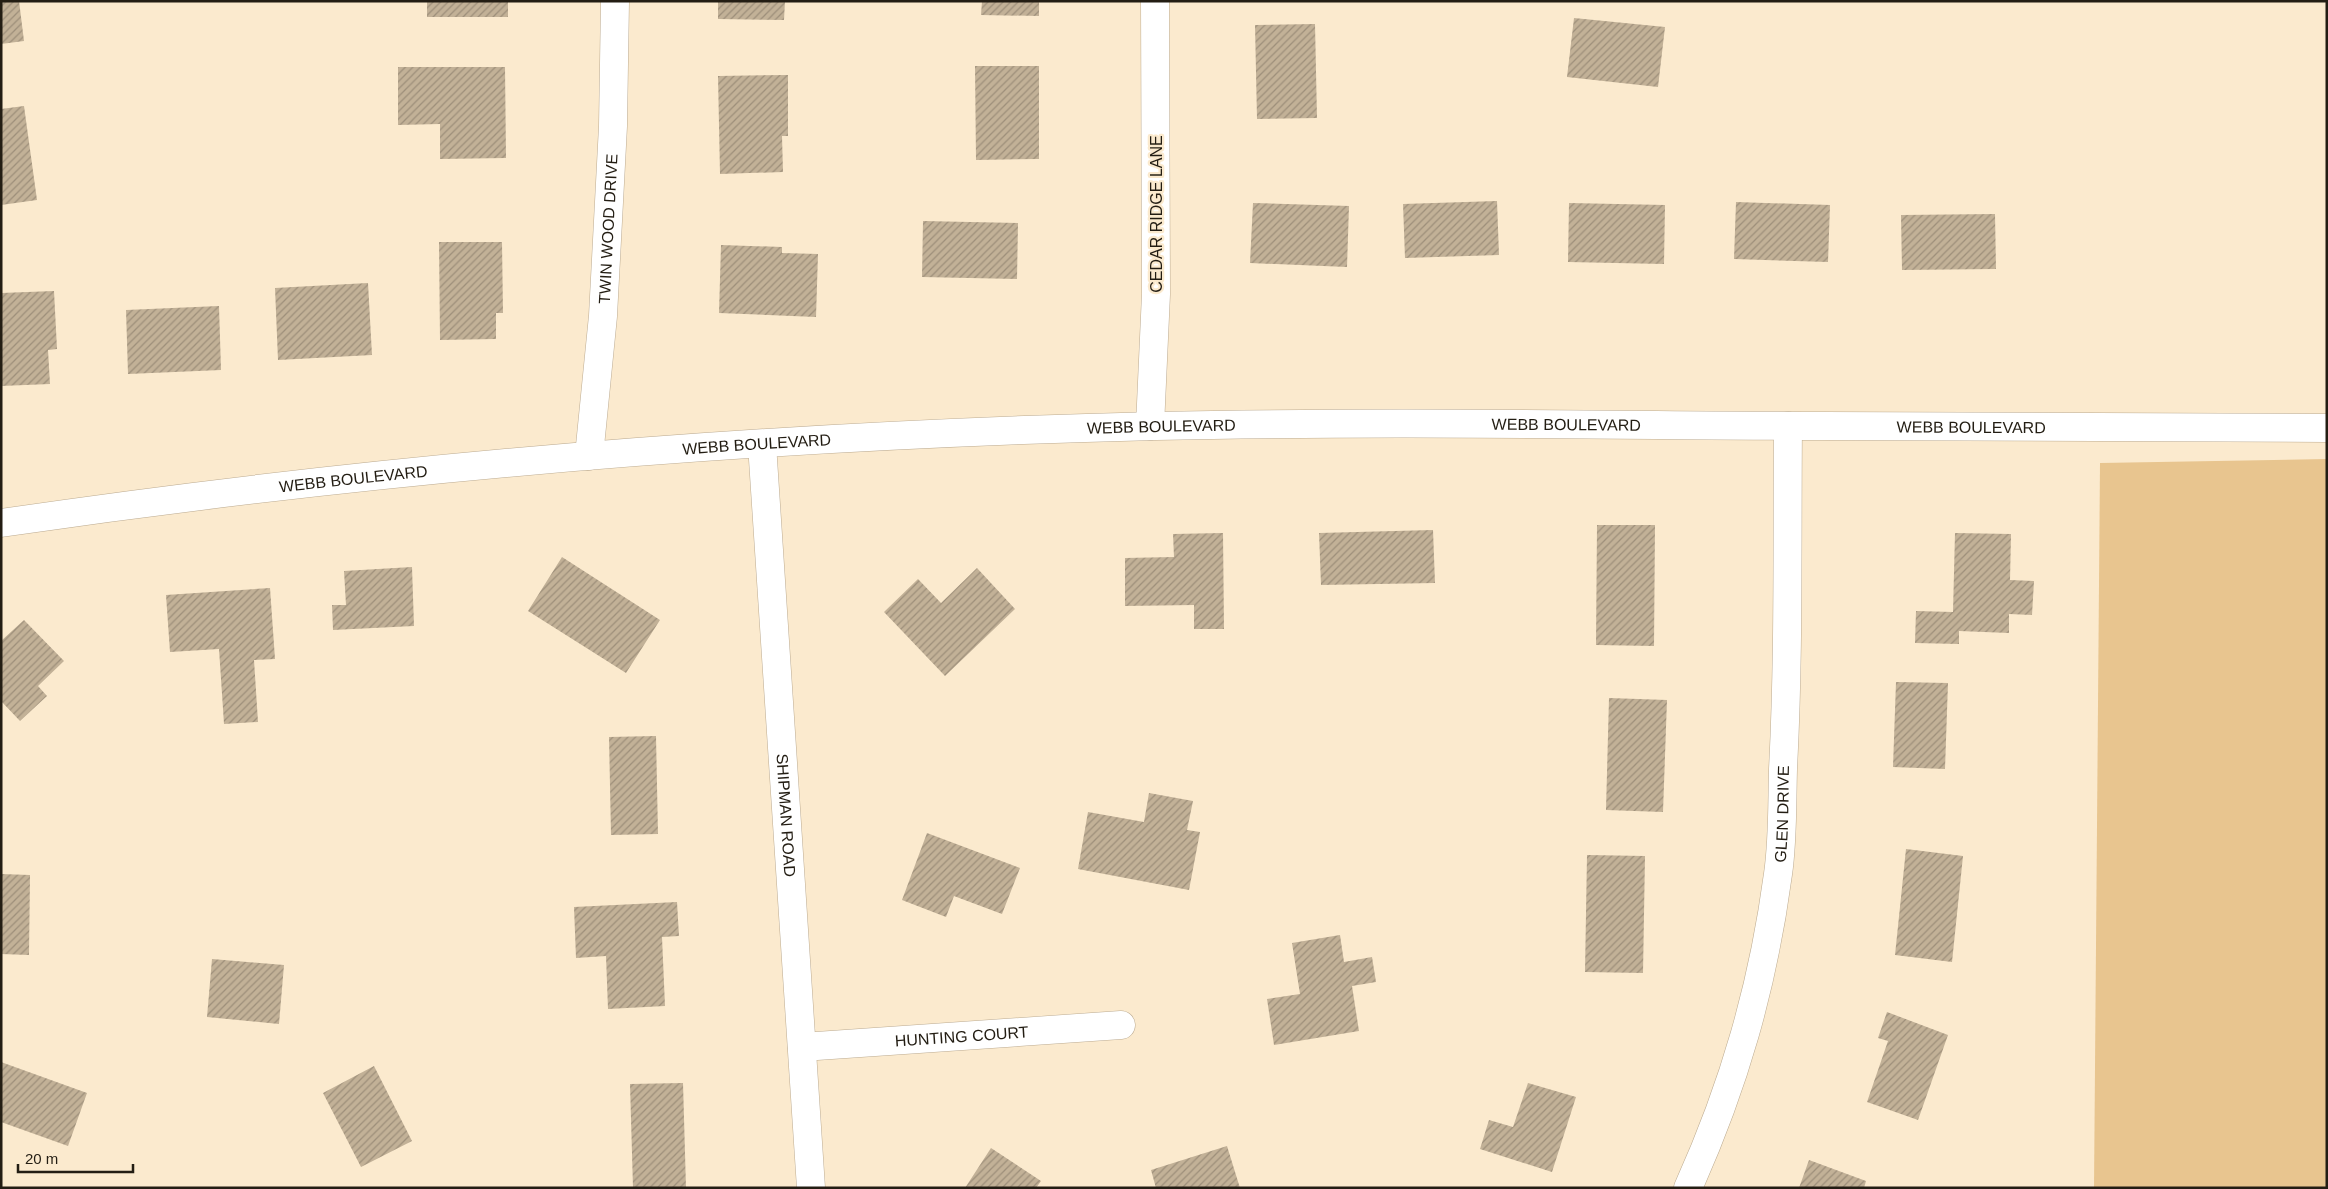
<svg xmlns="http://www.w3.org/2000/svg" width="2328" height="1189" font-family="Helvetica,sans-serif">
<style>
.green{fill:#e8c58f}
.building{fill:url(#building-hatch)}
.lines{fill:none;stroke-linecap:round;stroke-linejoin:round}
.street-casing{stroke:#bcab91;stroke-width:29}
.secondary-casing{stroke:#bcab91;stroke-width:29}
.street{stroke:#fff;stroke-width:28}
.secondary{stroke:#fff;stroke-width:28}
.labels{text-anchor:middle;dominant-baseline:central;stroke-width:4.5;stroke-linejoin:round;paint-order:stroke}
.street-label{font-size:16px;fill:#231d13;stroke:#fbeace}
</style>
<defs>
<pattern id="building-hatch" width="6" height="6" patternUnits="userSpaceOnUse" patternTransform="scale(1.25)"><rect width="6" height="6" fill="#c2b197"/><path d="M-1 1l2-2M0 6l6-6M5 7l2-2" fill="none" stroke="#9d8f7a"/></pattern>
</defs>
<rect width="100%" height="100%" fill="#fbeace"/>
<path class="green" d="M2327,459V1188H2094L2100,463Z"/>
<path class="building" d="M1,1H19L24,41L1,44Z
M427,1H508V17H427Z
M718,1H785L784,20L718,19Z
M982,1H1039V16L981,15Z
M1574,18L1665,27L1658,87L1567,77Z
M1315,24L1317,118L1257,119L1255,25Z
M975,66H1039V159L976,160Z
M398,67H505L506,158L440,159V124L398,125Z
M788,75V136H782L783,172L720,174L718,76Z
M24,106L37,200L1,205V109Z
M1497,201L1499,255L1405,258L1403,204Z
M1736,202L1830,205L1828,262L1734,259Z
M1253,203L1349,206L1347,267L1250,263Z
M1569,203L1665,205L1664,264L1568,262Z
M1995,214L1996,269L1902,270L1901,215Z
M923,221L1018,223L1017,279L922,277Z
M439,242H502L503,313H496V339L440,340Z
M721,245L782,247V253L818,254L816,317L719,313Z
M368,283L372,355L278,360L275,288Z
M54,291L57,349L48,350L50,384L1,386V293Z
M219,306L221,370L128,374L126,310Z
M1597,525H1655L1654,646L1596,645Z
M1433,530L1435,583L1321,585L1319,533Z
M1223,533L1224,629H1194V605L1125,606V558L1174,557L1173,534Z
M1955,533L2011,534L2010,580L2034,581L2032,615L2009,614V633L1959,631V644L1915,643L1916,611L1953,612Z
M562,557L660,620L626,673L528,611Z
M412,567L414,626L333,630L332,605H346L344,571Z
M977,568L1015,609L945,676L884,612L918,579L941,603Z
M270,588L275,659L254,660L258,722L224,724L219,649L170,652L166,595Z
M24,620L64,661L38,686L47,696L20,721L1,701V641Z
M1896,682L1948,683L1945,769L1893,767Z
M1609,698L1667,700L1663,812L1606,810Z
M656,736L658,834L611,835L609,737Z
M1149,793L1193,801L1187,830L1200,832L1189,890L1078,869L1088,812L1144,822Z
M927,833L1020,868L1002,914L954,896L946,917L902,900Z
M1906,849L1963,856L1952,962L1895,955Z
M1587,855L1645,856L1643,973L1585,972Z
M1,874L30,875L29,955L1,954Z
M677,902L679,936L662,937L665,1006L608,1009L606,956L576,958L574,907Z
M1340,935L1344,962L1372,957L1376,982L1352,986L1359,1031L1274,1045L1267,999L1300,994L1292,943Z
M212,959L284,965L279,1024L207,1017Z
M1887,1012L1948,1035L1918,1120L1867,1102L1888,1041L1878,1038Z
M1,1062L87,1093L68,1146L1,1122Z
M374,1066L412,1141L361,1167L323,1093Z
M683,1083L686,1188H633L630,1084Z
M1528,1083L1576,1097L1552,1172L1480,1149L1489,1120L1513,1127Z
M1227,1146L1240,1188H1156L1151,1170Z
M991,1148L1041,1181L1036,1188H965Z
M1809,1160L1866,1181L1864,1188H1799Z"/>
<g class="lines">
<g class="street-casing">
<g id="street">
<path d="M1150,426L1156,294L1155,1"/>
<path id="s1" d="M762,444L811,1188"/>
<path id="s2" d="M589,456L603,316L613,126L615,1"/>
<path id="s3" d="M802,1047L1121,1025"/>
<path id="s4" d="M1688,1188C1734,1086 1763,986 1778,874C1783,840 1782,804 1783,769C1789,655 1787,540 1788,426"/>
</g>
</g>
<g class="secondary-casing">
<g id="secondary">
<path id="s5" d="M1,523C383,467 770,435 1156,426C1378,421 1601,425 1823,426C1991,427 2159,428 2327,428"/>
</g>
</g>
<use href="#street" class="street"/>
<use href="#secondary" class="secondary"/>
</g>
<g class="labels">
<g class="street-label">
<text transform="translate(1156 214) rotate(-90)">CEDAR RIDGE LANE</text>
<text stroke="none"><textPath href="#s2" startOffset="228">TWIN WOOD DRIVE</textPath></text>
<text stroke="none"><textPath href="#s5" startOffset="1570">WEBB BOULEVARD</textPath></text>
<text stroke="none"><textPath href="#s5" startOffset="1165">WEBB BOULEVARD</textPath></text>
<text stroke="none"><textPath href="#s5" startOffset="1975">WEBB BOULEVARD</textPath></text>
<text stroke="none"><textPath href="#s5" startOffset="760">WEBB BOULEVARD</textPath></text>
<text stroke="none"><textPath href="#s5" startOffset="355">WEBB BOULEVARD</textPath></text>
<text stroke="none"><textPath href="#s4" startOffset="388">GLEN DRIVE</textPath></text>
<text stroke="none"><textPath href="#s1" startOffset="372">SHIPMAN ROAD</textPath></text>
<text stroke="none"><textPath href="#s3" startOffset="160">HUNTING COURT</textPath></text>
</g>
</g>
<rect width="2328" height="1189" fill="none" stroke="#231d13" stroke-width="5"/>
<path d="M18 1164v8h115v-8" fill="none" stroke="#231d13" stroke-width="2.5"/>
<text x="25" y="1164" font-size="15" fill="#231d13" stroke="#fbeace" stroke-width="4" paint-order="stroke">20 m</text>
</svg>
